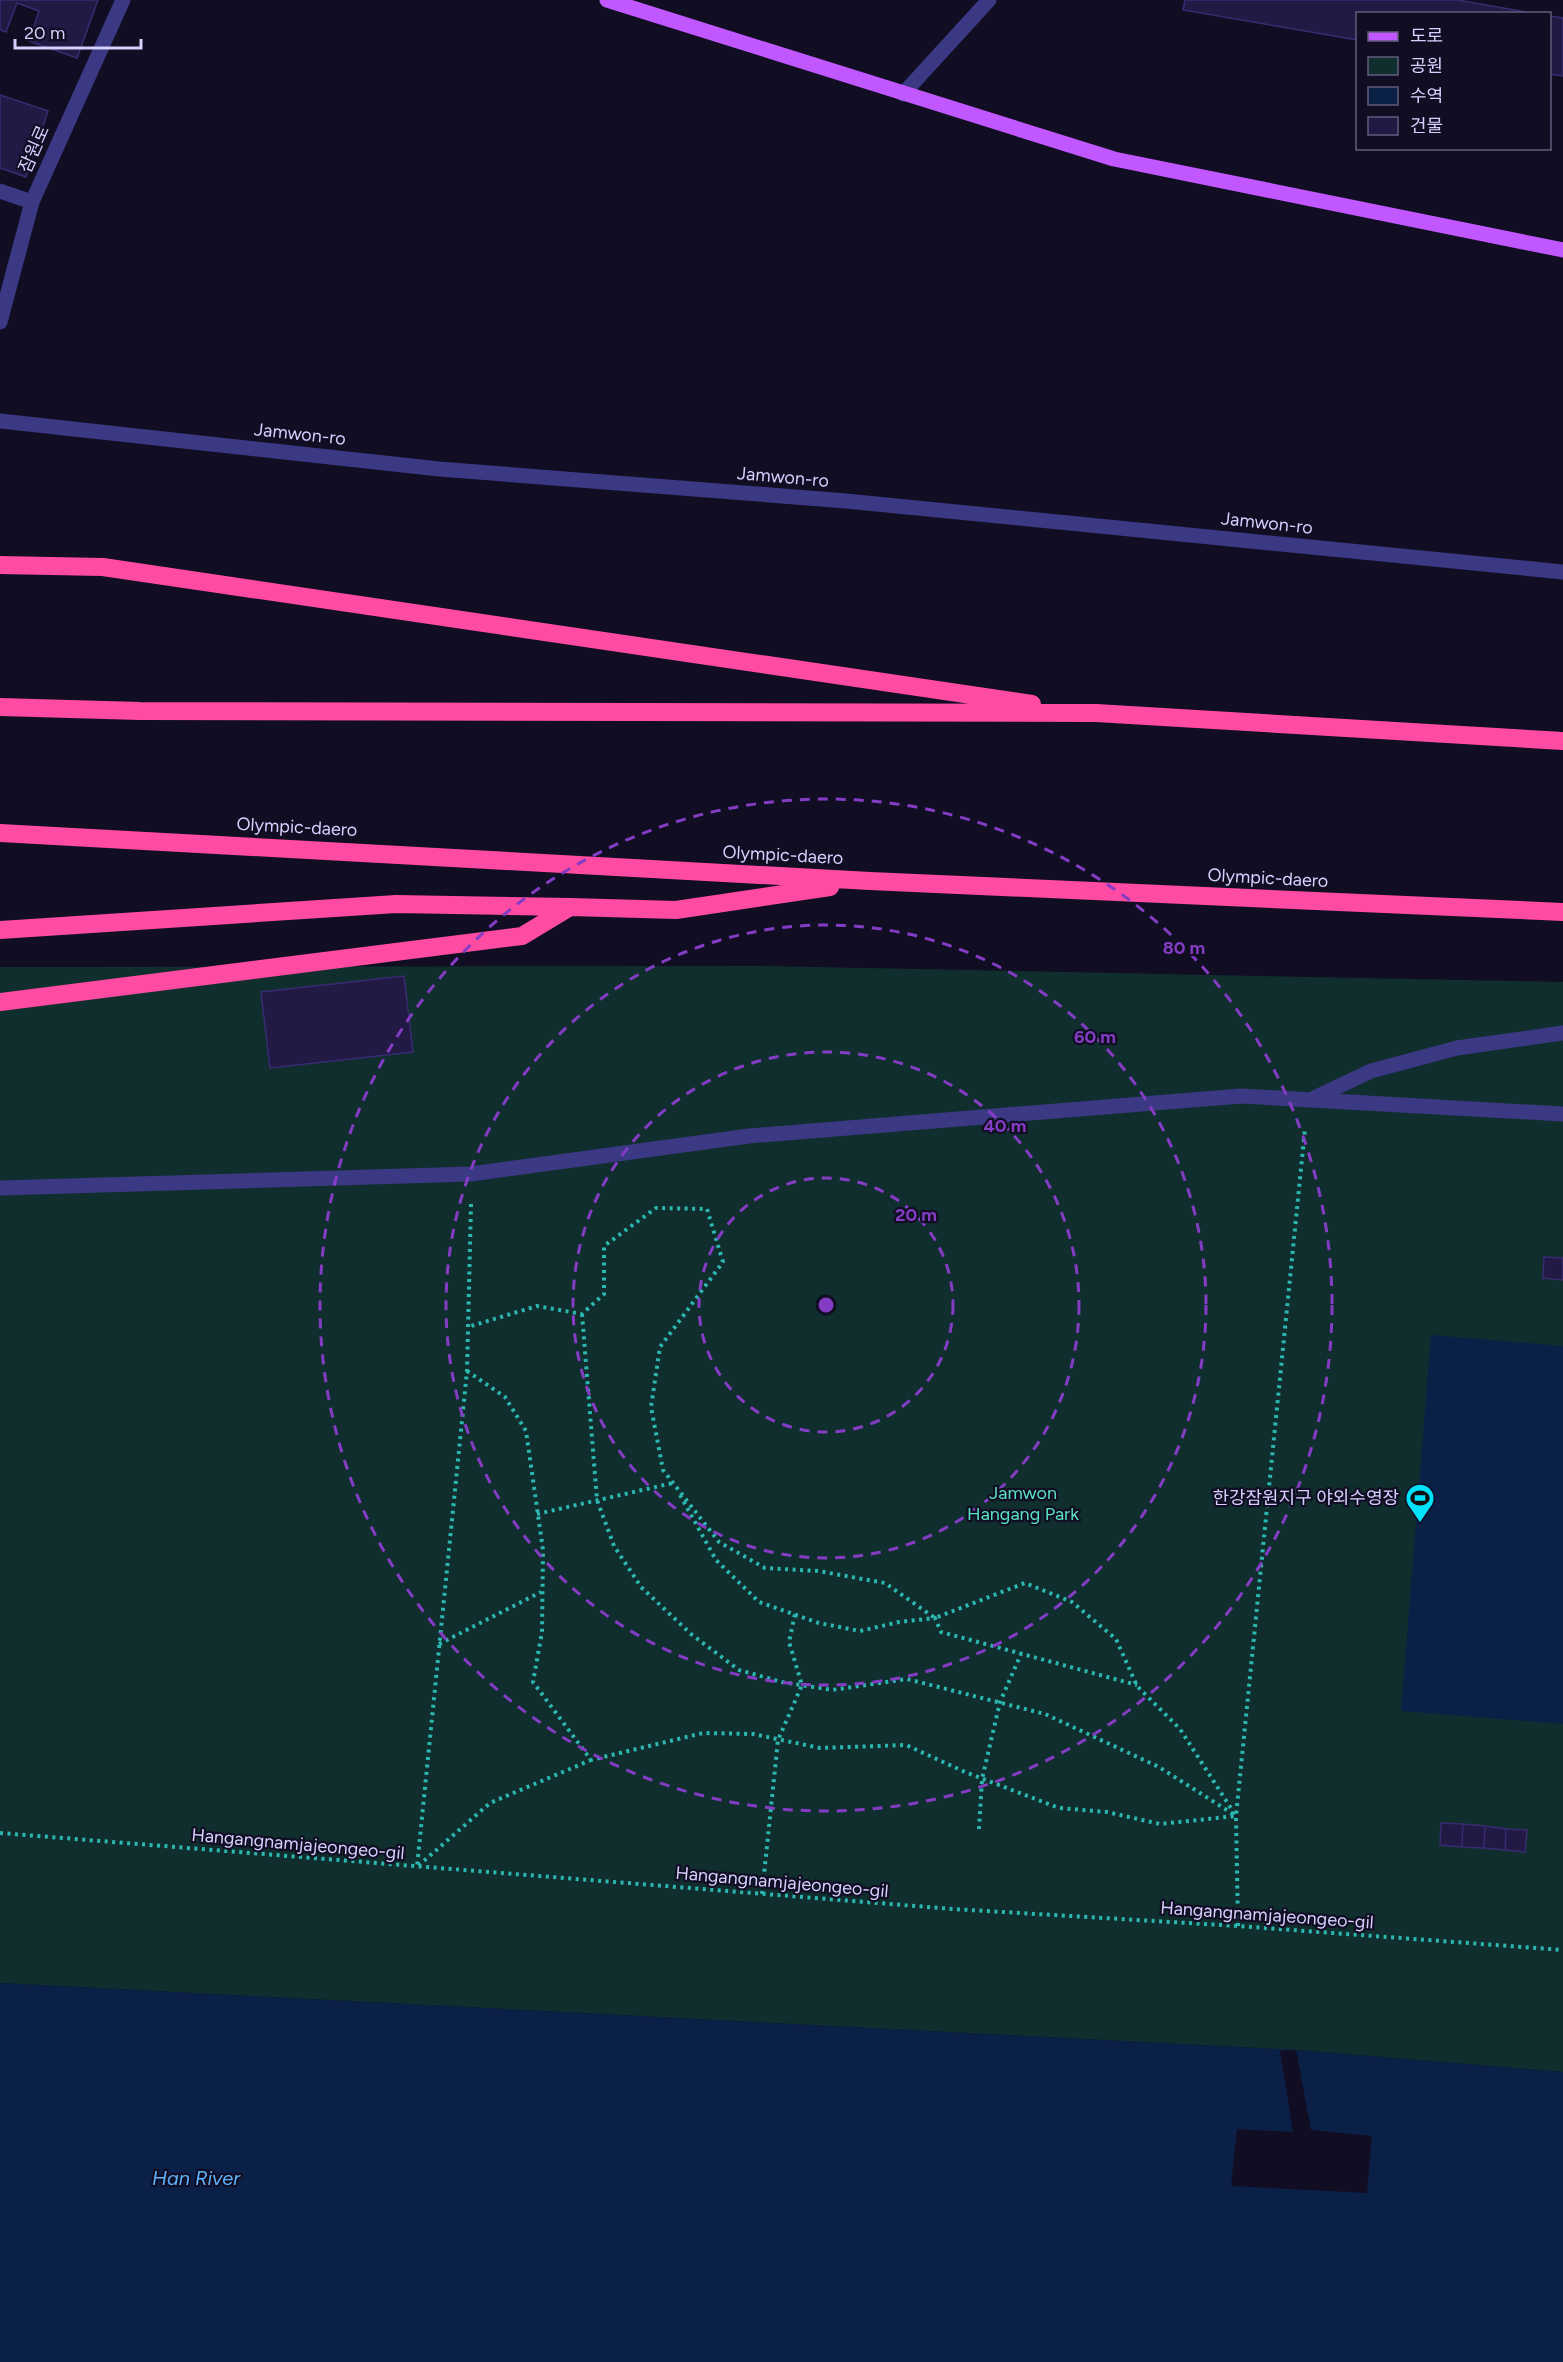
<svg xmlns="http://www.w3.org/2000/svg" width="1563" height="2362" font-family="Figtree,'Noto Sans KR',sans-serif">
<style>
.green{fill:#102e2d}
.water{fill:#0b2046}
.pier{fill:#110e24}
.building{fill:#221945;stroke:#392b71;stroke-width:1.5}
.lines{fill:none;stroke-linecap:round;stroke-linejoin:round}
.path{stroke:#2cb7b0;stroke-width:4;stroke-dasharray:3 4.5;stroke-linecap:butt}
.minor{stroke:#3b3884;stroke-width:15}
.major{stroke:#c157ff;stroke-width:15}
.highway{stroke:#ff4ba1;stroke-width:18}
.ring{fill:none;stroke:#843cc5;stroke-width:3;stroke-dasharray:10 8}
.labels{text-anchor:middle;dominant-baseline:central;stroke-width:4.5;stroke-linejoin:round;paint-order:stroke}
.street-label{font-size:18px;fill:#d6d0ff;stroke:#110e24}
.park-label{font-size:18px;fill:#59e2c0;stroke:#110e24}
.poi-label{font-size:18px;fill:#d6d0ff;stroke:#110e24;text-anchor:end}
.water-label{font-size:20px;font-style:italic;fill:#5eb4ff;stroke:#110e24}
.centre{fill:#843cc5;stroke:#110e24;stroke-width:3}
.ring-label{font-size:18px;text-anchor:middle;font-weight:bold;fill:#843cc5;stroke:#110e24;stroke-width:4.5;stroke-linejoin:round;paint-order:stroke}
</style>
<rect width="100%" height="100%" fill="#110e24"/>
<path class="green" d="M762,966L1563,982V2072L1296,2050L0,1983V967Z"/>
<path class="water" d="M1431,1335L1563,1346V1724L1401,1711Z
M0,1983L1296,2050L1563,2072V2362H0Z"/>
<path class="pier" d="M1296,2050L1311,2130L1372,2136L1367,2193L1231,2186L1237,2129L1293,2132L1280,2051Z"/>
<path class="building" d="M0,0H98L77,58L29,41L39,11L17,3L6,32L0,30Z
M1185,0H1458L1537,14H1358V40L1183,10Z
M1550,16L1563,18V76L1550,74Z
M0,95L48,111L26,177L0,168Z
M404,976L413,1052L270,1068L261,992Z
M1544,1257L1563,1258V1280L1543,1278Z
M1441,1823L1463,1824L1462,1847L1440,1845Z
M1463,1824L1485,1826L1484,1848L1462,1847Z
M1485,1826L1506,1829L1505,1850L1484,1848Z
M1506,1829L1527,1830L1525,1852L1505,1850Z"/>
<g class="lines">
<path class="path" d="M471,1204L467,1371L417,1867L490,1803L591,1760
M582,1314L597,1500L614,1546L641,1587L691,1634L739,1670L782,1682L832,1690L907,1679L1045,1714L1159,1767L1233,1814
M467,1371L505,1397L526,1431L543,1550L542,1632L533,1682L591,1760L703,1733L753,1734L820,1748L906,1745L965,1772L1059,1808L1107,1812L1160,1824L1236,1816L1180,1729L1137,1686L1116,1639L1072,1602L1025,1583L935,1618L885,1583L818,1571L765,1568L719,1542L663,1470L651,1407L660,1347L723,1262L707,1209L656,1208L604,1246V1294L582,1314L537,1306L468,1327
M680,1495L716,1560L759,1602L819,1623L860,1631L899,1622L935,1618L941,1632L1137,1685
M537,1514L673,1483
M439,1644L541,1592
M979,1829L982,1779L1000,1702L1021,1654
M0,1833L953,1909L1238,1926L1563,1950
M762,1894L778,1740L802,1685L789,1642L795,1614
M1238,1926L1236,1816L1305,1129"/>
<path class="minor" d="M903,94L989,0
M0,191L32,202
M0,322L32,202L123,0
M0,421L439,469L846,501L1563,572
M1310,1100L1371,1071L1457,1048L1563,1033
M0,1188L471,1174L749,1136L1241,1096L1563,1114"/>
<path class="major" d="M607,0L1114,159L1563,250"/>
<path class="highway" d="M0,565L103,567L1032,704
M0,707L140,711L1096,713L1563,741
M0,833L870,881L1563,912
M0,930L396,904L570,907
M0,1002L522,936L570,907L676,910L830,887"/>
</g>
<g class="ring">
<circle cx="826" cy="1305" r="127"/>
<circle cx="826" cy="1305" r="253"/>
<circle cx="826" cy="1305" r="380"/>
<circle cx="826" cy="1305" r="506"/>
</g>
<defs>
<g id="stadium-pin" transform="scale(1.5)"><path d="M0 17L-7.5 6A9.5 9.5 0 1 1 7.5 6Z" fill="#00e1fb" stroke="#110e24"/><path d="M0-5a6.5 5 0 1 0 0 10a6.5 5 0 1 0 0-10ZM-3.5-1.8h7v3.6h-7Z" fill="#111"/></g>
</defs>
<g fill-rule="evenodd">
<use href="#stadium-pin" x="1420" y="1498"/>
</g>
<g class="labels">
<g class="street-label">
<text transform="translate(34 149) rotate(-66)">잠원로</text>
<text transform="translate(300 434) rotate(6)">Jamwon-ro</text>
<text transform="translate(783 477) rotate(5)">Jamwon-ro</text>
<text transform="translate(1267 523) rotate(6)">Jamwon-ro</text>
<text transform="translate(297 827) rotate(3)">Olympic-daero</text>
<text transform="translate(783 855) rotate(3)">Olympic-daero</text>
<text transform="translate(1268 878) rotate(3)">Olympic-daero</text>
<text transform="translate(298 1844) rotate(5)">Hangangnamjajeongeo-gil</text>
<text transform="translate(782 1882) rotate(5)">Hangangnamjajeongeo-gil</text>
<text transform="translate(1267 1915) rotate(4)">Hangangnamjajeongeo-gil</text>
</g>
<g class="park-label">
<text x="1023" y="1493">Jamwon<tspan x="1023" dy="21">Hangang Park</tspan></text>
</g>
<g class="poi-label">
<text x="1399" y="1498">한강잠원지구 야외수영장</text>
</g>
<g class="water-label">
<text x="196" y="2178">Han River</text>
</g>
</g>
<circle cx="826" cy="1305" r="9" class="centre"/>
<g class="ring-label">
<text x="1184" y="954">80 m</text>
<text x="1095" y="1043">60 m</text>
<text x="1005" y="1132">40 m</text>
<text x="916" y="1221">20 m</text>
</g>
<rect x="1356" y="12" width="195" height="138" fill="#110e24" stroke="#605c7c" stroke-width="1.5"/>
<rect x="1368" y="32" width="30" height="9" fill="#c157ff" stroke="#605c7c" stroke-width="1.5"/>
<text x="1410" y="42" font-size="18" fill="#d6d0ff">도로</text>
<rect x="1368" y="57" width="30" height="18" fill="#102e2d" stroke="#605c7c" stroke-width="1.5"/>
<text x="1410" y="72" font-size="18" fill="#d6d0ff">공원</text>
<rect x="1368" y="87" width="30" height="18" fill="#0b2046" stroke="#605c7c" stroke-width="1.5"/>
<text x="1410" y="102" font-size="18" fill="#d6d0ff">수역</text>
<rect x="1368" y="117" width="30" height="18" fill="#221945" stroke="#605c7c" stroke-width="1.5"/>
<text x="1410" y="132" font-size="18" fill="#d6d0ff">건물</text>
<path d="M15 39v9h126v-9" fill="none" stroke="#d6d0ff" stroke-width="3"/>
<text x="24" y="39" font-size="18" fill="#d6d0ff" stroke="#110e24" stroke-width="4.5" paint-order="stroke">20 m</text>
</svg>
